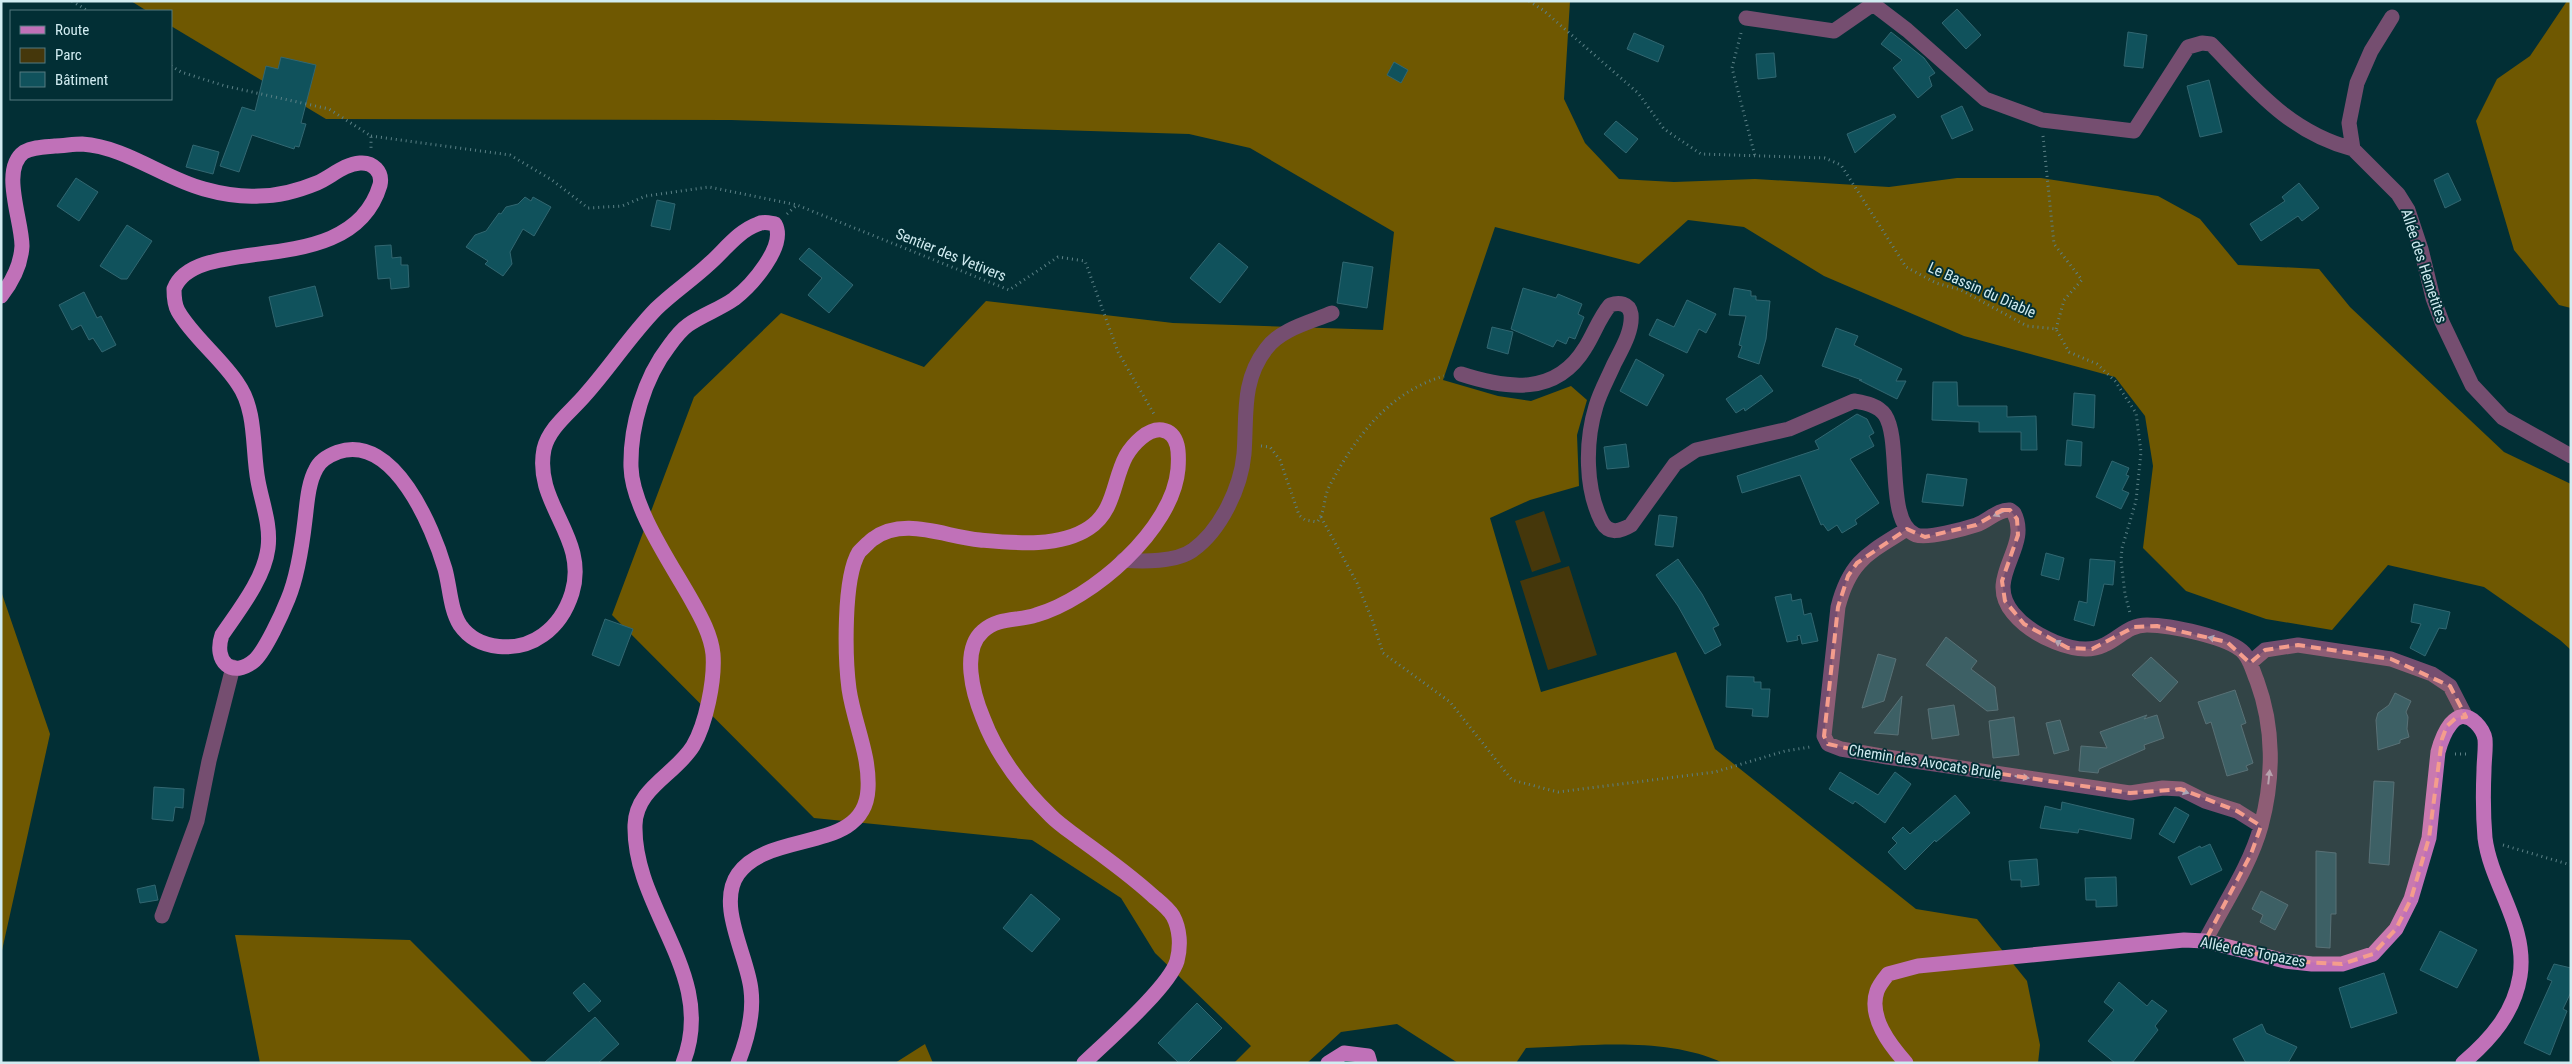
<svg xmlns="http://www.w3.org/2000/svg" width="2572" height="1064" font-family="'Roboto Condensed',sans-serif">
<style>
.green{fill:#45370b}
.forest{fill:#6f5801}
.building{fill:#10525c;stroke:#326771}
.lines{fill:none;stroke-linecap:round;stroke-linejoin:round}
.path{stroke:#5b8086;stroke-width:3;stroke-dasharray:1 4;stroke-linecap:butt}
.minor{stroke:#754e70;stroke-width:15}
.major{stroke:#c071b8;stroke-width:15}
.oneway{fill:#a8a5b7}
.marked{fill:#f49d8d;fill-opacity:0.2;stroke:#f49d8d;stroke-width:4;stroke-dasharray:10 6;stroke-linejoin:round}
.labels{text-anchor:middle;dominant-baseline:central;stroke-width:4;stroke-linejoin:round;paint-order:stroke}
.street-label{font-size:15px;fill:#d1ecf1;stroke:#022f35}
</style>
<rect width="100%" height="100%" fill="#022f35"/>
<path class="green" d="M1544,511L1561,562L1532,572L1515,521Z
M1569,566L1597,655L1548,670L1520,581Z"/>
<path class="forest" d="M131,1H1570L1564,99L1585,143L1619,179L1674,182L1755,179L1889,187L1957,178H2041L2158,196L2200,219L2238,265L2319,269L2350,307L2504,452L2571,484V650L2560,640L2484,587L2388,565L2332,630L2266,619L2186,591L2143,548L2153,466L2145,416L2115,377L1964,336L1824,276L1744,227L1688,220L1639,264L1495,227L1443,380L1498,396L1531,401L1571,386L1587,400L1577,435L1579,486L1530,500L1490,518L1541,692L1676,652L1715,749L1916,909L1977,919L2027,981L2040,1045L2038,1063H1723C1666,1036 1588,1046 1526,1048L1516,1063H1458L1397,1024L1341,1032L1307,1063H1234L1251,1046L1155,953L1121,898L1032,840L814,818L612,615L694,397L781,313L924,367L986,301L1173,323L1383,330L1394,232L1250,148L1189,134L731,120L326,119L171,26V11H147Z
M2567,1H2571V308L2559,305L2514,250L2476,121L2497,79L2530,56Z
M1,591L50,734L1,955Z
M235,935L410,940L533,1063H260Z
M925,1044L933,1063H895Z"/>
<path class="building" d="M1957,9L1981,35L1966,49L1942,23Z
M1891,32L1924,58L1935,73L1929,77L1932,86L1918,98L1893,68L1902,60L1881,44Z
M2128,32L2147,35L2143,68L2124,66Z
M1634,33L1664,46L1658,62L1627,49Z
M1774,53L1776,77L1758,79L1756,54Z
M281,57L316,65L301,123L306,124L299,147L295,146L294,149L252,135L239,172L220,166L242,107L255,111L266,66L278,69Z
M1394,62L1408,70L1401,83L1387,75Z
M2209,80L2222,132L2200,137L2187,86Z
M1962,106L1973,130L1952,139L1941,116Z
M1894,114L1896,117L1855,153L1847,134Z
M1616,121L1638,139L1626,153L1604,134Z
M193,145L219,152L213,174L186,167Z
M2448,173L2461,200L2445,208L2434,180Z
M76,178L98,192L79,221L57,206Z
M2299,183L2319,208L2302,221L2298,216L2261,241L2250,224L2285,201L2282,197Z
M525,197L531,201L533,197L551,207L534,236L523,229L510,252L512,264L503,276L485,264L488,261L466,247L475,235L486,231L499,213L501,214L506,207L518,204Z
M657,200L675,204L670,230L651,226Z
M127,225L152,241L127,279H121L100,266Z
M1219,243L1248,267L1220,303L1190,278Z
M391,245L392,258L401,257V265H408L409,287L391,289L390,278L378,279L375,246Z
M809,248L853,285L829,313L808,295L822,278L799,259Z
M1343,262L1373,267L1367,308L1337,303Z
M315,286L323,316L276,327L269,297Z
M1523,288L1556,298L1558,294L1582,304L1578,314L1584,317L1575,339L1569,337L1566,344L1557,340L1553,347L1511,329Z
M1734,288L1751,291V296H1756V300L1770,301L1766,339L1759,364L1738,357L1742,346L1739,345L1746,316L1729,315Z
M84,292L97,318L101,316L116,345L102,352L93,338L89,340L81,325L72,330L59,305Z
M1687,300L1716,314L1706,333L1699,329L1687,353L1649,335L1657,319L1674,327Z
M1492,327L1513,332L1508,354L1487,348Z
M1836,328L1858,336L1854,345L1902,369L1896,381H1906L1897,399L1859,380H1862L1822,366Z
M1636,359L1664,375L1647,406L1620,391Z
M1761,375L1773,391L1745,411L1744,408L1736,413L1726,399Z
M1933,382H1957L1958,406H2007V417L2036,416L2037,450H2021V432H1979V422L1932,420Z
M2074,393L2095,395L2094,428L2072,425Z
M1857,414L1867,419L1874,433L1869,436L1874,446L1850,459L1879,503L1855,520L1857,524L1842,533L1837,525L1828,531L1823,524L1821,525L1800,475L1742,493L1737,476L1819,449L1815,441Z
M2067,440L2082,442L2081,466L2065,465Z
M1626,444L1629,467L1607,469L1604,447Z
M2112,461L2129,468L2126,475L2129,476L2122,490L2129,493L2121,509L2096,497Z
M1927,474L1967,479L1963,506L1922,502Z
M1659,515L1677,517L1673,547L1655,545Z
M2046,553L2064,558L2059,580L2041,575Z
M1678,559L1702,594L1719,625L1713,628L1721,645L1705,654L1678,606L1656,575Z
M2090,559L2115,561L2113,585L2104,584L2094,626L2074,620L2079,601L2087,603Z
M1791,594L1792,601L1801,599L1804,615L1811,613L1818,641L1802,644L1800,635L1797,636L1798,640L1787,642L1775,597Z
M2414,604L2450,612L2446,629L2439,628L2425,656L2410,648L2421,624L2411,622Z
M605,619L633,629L619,666L592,655Z
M1946,637L1977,661L1971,669L1995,687L1998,710L1987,711L1926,665Z
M1878,654L1896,659L1884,701L1862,708Z
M2151,657L2178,682L2160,702L2132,675Z
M1727,676L1754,677V682H1761V689H1770L1768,717L1752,716L1753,709L1726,707Z
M2235,690L2246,723L2241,725L2253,763L2246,766L2248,770L2227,776L2211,722L2206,724L2198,702Z
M2395,693L2411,701L2406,712L2408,717L2407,729L2409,737L2400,740V743L2378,750L2376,720L2378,713L2389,705Z
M1902,696L1898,735L1874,733Z
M1954,705L1959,735L1932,739L1928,709Z
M2147,715L2144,719L2157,715L2164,738L2144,745L2145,749L2099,769L2098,773L2079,771L2081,746L2107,748L2100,732Z
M2014,717L2019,755L1993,758L1989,721Z
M2060,720L2069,750L2054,754L2046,723Z
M1840,772L1878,795L1895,772L1911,784L1885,823L1855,801L1853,804L1829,789Z
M2374,781L2394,782L2389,865L2369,863Z
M154,787L184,789L183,808L175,807L173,821L152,819Z
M1955,795L1970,813L1936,842L1935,840L1905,870L1888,852L1897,843L1892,838L1903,827L1910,834Z
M2062,802L2134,819L2131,839L2079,829L2078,833L2040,828L2045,806L2061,810Z
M2175,807L2189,815L2174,843L2159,834Z
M2210,844L2222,870L2191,885L2178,857L2200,846L2201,848Z
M2316,851L2336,853V914H2331L2330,948L2316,947Z
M2037,859L2039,885L2021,887V880H2011L2009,861Z
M2116,877L2117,906L2096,907V900H2086L2085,878Z
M155,885L158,900L140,903L137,889Z
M2261,891L2288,905L2275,930L2260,922L2263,915L2252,909Z
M1031,894L1060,919L1032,952L1003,928Z
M2440,931L2477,950L2457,988L2420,970Z
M2554,964L2571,968V992L2563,1009L2567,1011L2550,1055L2524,1043L2552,981L2547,979Z
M2384,973L2397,1013L2351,1028L2339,988Z
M2119,982L2147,1006L2152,1000L2167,1011L2155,1026L2158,1030L2132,1063H2115L2088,1041L2114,1010L2104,1002Z
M584,983L601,1001L589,1012L573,993Z
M1197,1003L1222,1028L1187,1063H1179L1158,1043Z
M595,1017L619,1044L598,1063H544Z
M2262,1024L2266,1033L2297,1047L2288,1063H2246L2233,1039Z"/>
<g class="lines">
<path class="path" d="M72,1L88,11
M1529,1L1543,10L1638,93L1664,129L1701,154L1825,158L1841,165L1906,267L1936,283L1961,290L2027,326L2056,329L2069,352L2097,364L2115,381L2136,413L2141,452L2136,501L2122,548L2121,560L2125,594L2130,613
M1741,33L1732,68L1755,156
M171,66L181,72L225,86L329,109L371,136V148
M371,136L510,155L552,180L588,208L622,206L646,196L709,187L797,205
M2043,136L2054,244L2082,280L2064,300L2056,329
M787,214L797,205L1009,290L1058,257L1085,261L1118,352L1154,414
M1261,446L1270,447L1280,460L1299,515L1305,520L1317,522C1326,511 1323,499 1329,487C1355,437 1389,392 1444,376
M1321,517L1357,583L1373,622L1383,653L1450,702L1512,780L1558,792L1715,772L1785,751L1810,747
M2455,754H2469
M2503,845L2571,865"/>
<path class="minor" d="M2392,17L2371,51L2357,83L2349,123L2353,149L2398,194L2408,210L2421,249L2433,298L2442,322L2472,385L2503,418L2571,456
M1746,18L1834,31L1873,4L1907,30L1985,99L2042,120L2134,131L2188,47L2202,43L2211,44C2255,89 2289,132 2353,149
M1461,374C1507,389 1556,396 1585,348C1594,334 1599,318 1610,305C1619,302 1629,303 1631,314C1633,331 1621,350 1614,364C1608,378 1600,392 1596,406C1585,442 1585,489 1602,522C1609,535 1621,531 1631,525L1675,464L1696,450L1789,429L1854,401C1865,403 1878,405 1885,415C1902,441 1885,523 1916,535C1927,539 1964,529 1976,525C1988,521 1998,509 2010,510L2014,513C2032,548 1983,577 2013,613C2031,635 2077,658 2104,645C2120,638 2128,625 2147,625C2169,625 2230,637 2244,653C2251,661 2253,672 2257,681C2274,727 2274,778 2261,826C2250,866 2224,904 2205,941
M1907,529C1869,553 1850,560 1838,607L1824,736L1828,744L1841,749L1887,757L2130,793L2163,788L2181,789L2205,801L2237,811L2261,826
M1123,560C1142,562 1177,562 1193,550C1221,530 1241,487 1244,454C1247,417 1241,381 1266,349C1280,329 1311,322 1332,313
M2250,663L2265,650L2298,645L2391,659L2432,674L2450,686L2466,717
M162,916L197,821L209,761L233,667"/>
<path class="major" d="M1,296C12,282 21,264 22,246C22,220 0,169 24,152C33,147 44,147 55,146C63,146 73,144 82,144C126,147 163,178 204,189C222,194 242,197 259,196C278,196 300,190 317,183C331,177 344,164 360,163C373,162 383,172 380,185C351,283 196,231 174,289C174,296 174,304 178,311C192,336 222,359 238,384C257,411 252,450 258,481C262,503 271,525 268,548C264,579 239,610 222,635C213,661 232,680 255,660C266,649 282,614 288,599C298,575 302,546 305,520C307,504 308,483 316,469C320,460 330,455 338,452C394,433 433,528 445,569C450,587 450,609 460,625C478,651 518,653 543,635C557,625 567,609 572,593C589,537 533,504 544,449C549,427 572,411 586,394C610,367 630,336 656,309C672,293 692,280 709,264C724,251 738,231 758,224C764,221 769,223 775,224C787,246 751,286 734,299C720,309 702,315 688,325C681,330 674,339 669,346C644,378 630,427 631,467C632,508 672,565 692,601C701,617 711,635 713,654C715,680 706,724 693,746C675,775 636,788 635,825C633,910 718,975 683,1063
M738,1063C747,1040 754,1014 751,990C748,957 716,905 738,874C770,829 865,854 868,789C870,755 854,723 849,689C845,658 843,578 859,552C860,551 871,540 873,539C904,516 945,537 980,540C1014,543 1059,548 1089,528C1115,511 1113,480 1126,456C1133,444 1148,428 1162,430C1180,433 1179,455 1178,469C1173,529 1092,599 1036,615C1019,621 998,617 983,631C961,650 973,694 983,718C997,755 1022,788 1051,816C1060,825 1071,832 1080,839C1105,857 1130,875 1153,896C1160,902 1168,908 1173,916C1180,929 1181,946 1177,961C1169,987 1107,1041 1084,1063
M1328,1063L1344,1053L1368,1056L1370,1063
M1906,1063C1890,1045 1868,1017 1877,991C1879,985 1884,979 1888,974L1918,966L2184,940L2205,941L2285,961L2312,964H2342L2373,954L2396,929L2411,899L2429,838L2438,752C2442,737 2455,702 2476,723C2480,727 2484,733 2485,739C2486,749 2484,760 2484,770C2483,793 2483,815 2485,838C2491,885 2528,926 2520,976C2514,1013 2491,1039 2463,1063"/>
</g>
<defs><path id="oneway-solid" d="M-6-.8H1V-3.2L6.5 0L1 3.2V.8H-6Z" transform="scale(1.25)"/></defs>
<g class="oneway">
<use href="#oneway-solid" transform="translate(2000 513) rotate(156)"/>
<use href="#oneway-solid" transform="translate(2215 639) rotate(-166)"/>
<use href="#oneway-solid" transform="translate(2061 644) rotate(-152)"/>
<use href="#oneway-solid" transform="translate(2022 777) rotate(8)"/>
<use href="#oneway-solid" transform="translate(2269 777) rotate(-84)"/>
<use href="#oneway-solid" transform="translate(2182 791) rotate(18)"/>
</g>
<path class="marked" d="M2002,510H2010L2017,519L2018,535L2002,581L2005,601L2024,624L2068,648L2092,649L2134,627L2157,626L2227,642L2250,663L2265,650L2298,645L2391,659L2450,686L2466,717L2456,718L2447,726L2442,739L2429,838L2411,899L2396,929L2373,954L2342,964L2285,961L2205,941L2251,854L2261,826L2237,811L2181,789L2130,793L1887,757L1828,744L1824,736L1838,607L1848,576L1857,563L1907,529L1925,537L1976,525Z"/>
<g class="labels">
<g class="street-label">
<text transform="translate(951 255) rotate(22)">Sentier des Vetivers</text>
<text transform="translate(2424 266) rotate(72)">Allée des Hemetites</text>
<text transform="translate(1982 290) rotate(24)">Le Bassin du Diable</text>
<text transform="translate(1925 762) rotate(9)">Chemin des Avocats Brule</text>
<text transform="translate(2253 952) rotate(11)">Allée des Topazes</text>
</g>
</g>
<rect width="2572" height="1064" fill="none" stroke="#d1ecf1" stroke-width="5"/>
<rect x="10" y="10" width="162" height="90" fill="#022f35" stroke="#557b80"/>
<rect x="20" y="26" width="25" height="8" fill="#c071b8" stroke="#557b80"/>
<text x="55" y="35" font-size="15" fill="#d1ecf1">Route</text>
<rect x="20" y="48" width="25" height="15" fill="#45370b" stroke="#557b80"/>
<text x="55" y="60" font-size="15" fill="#d1ecf1">Parc</text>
<rect x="20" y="72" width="25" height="15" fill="#10525c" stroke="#557b80"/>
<text x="55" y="85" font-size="15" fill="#d1ecf1">Bâtiment</text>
</svg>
